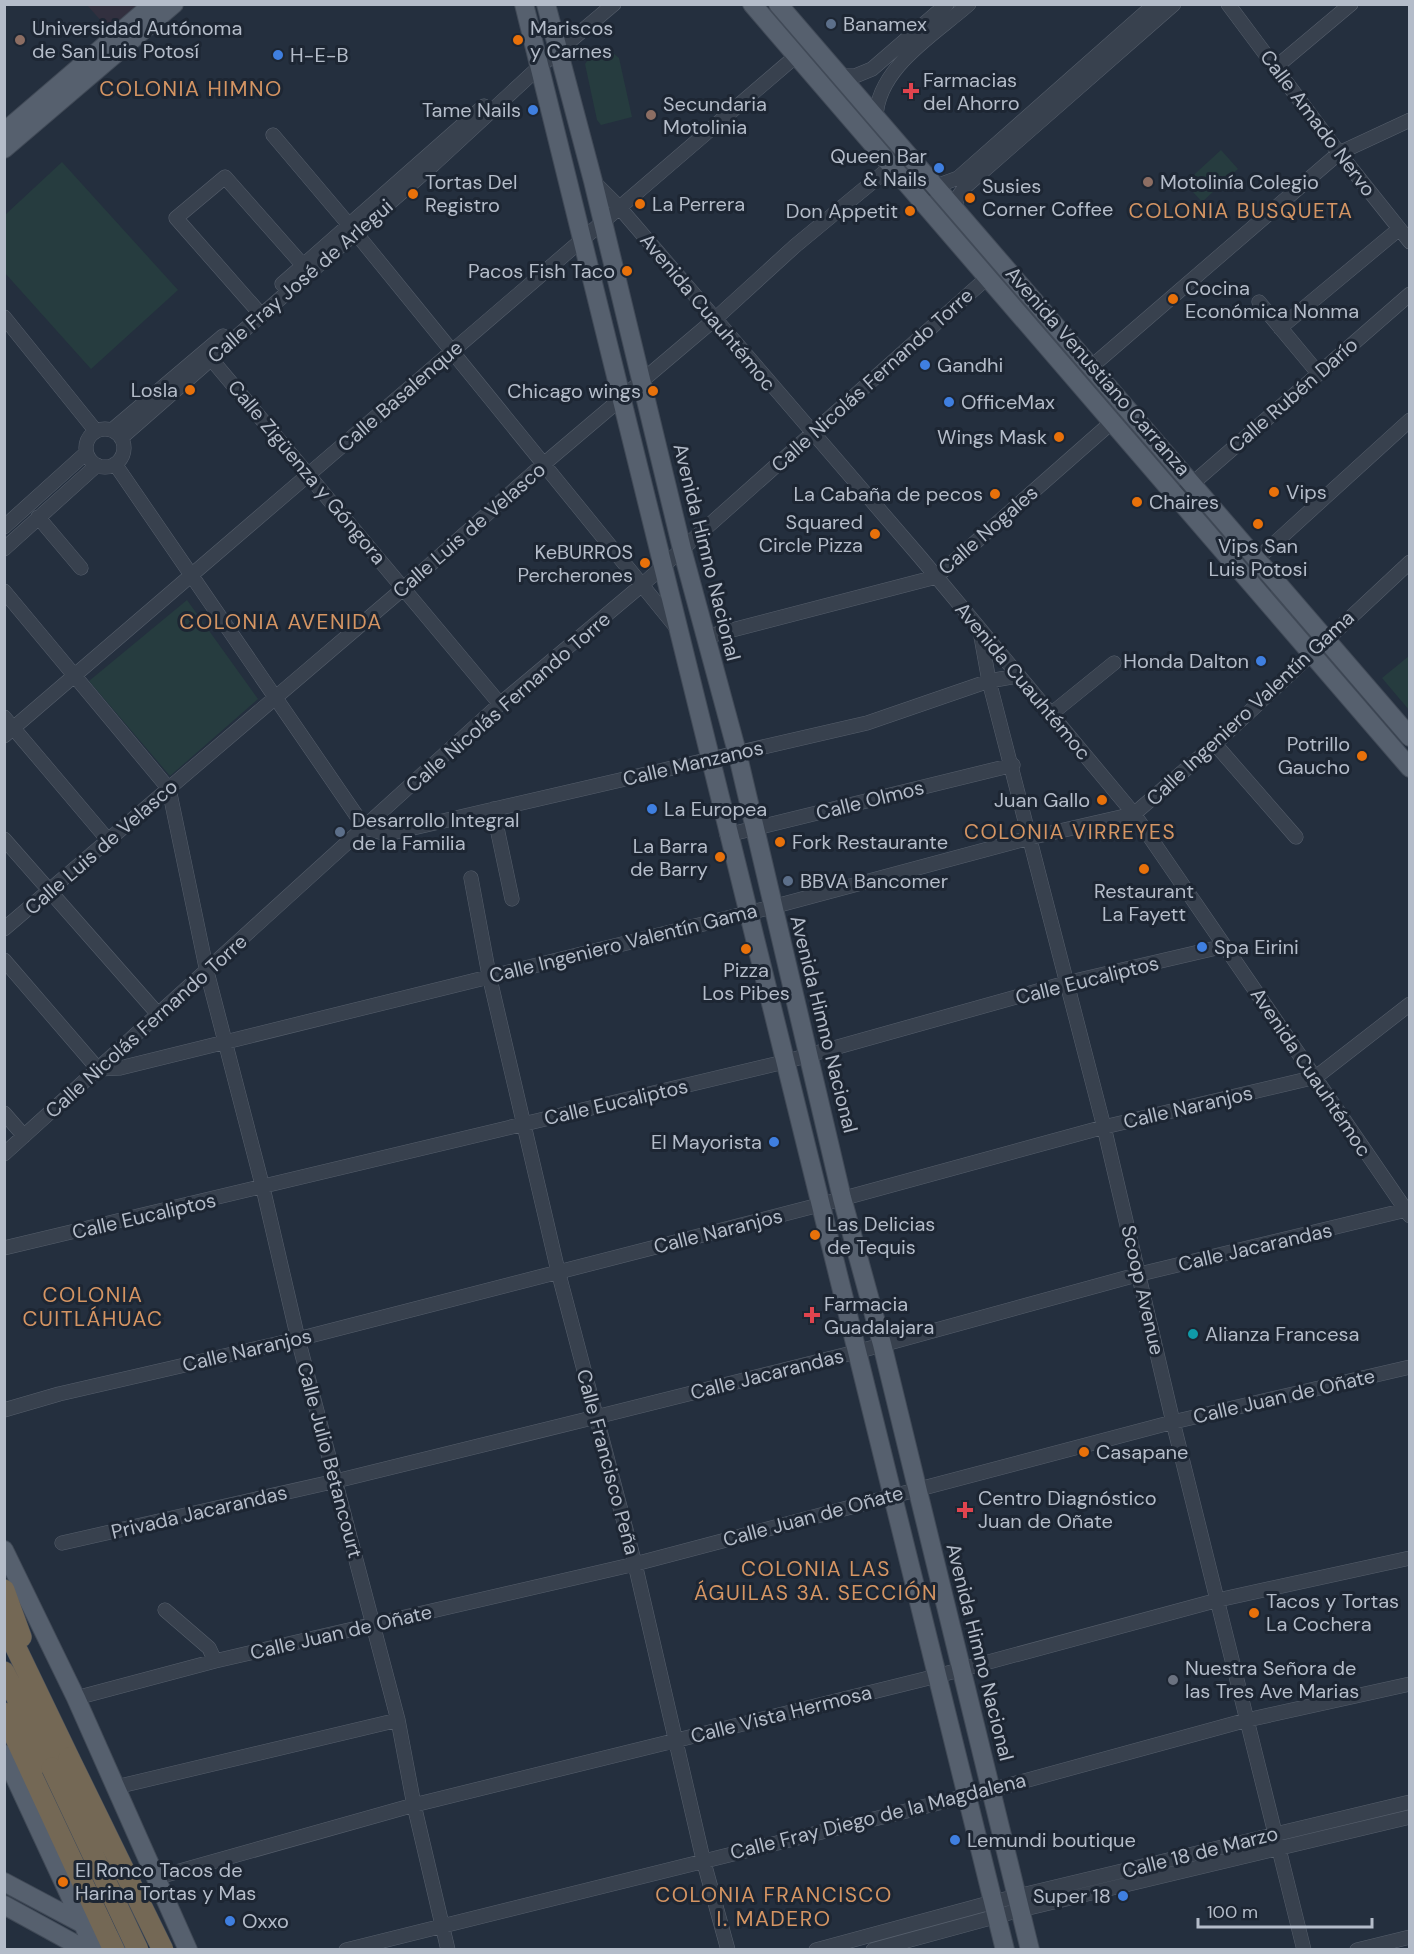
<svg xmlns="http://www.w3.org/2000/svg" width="1414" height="1954" font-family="'DM Sans',sans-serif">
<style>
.medical{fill:#32303f}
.green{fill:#263c3f}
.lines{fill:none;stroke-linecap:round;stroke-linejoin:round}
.minor-casing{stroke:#565f6c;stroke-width:15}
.major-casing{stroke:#414a57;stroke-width:20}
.highway-casing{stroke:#434c59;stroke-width:22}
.minor{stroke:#38414e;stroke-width:14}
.major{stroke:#56606e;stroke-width:18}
.highway{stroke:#746855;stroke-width:21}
.highway-bridge-casing{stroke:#434c59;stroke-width:22;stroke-linecap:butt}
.highway-bridge{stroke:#746855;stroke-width:21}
.service-dot{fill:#5c6f8a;stroke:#1d2633;stroke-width:2}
.education-dot{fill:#8d6e63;stroke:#1d2633;stroke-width:2}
.food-dot{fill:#e8710a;stroke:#1d2633;stroke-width:2}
.shop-dot{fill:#3f7fe0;stroke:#1d2633;stroke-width:2}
.health-dot{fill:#e0444e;stroke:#1d2633;stroke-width:2}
.culture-dot{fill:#0f9aa8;stroke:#1d2633;stroke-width:2}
.worship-dot{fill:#6b7280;stroke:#1d2633;stroke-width:2}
.labels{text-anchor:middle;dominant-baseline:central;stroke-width:6;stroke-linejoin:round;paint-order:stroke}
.poi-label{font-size:20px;fill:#b4bcc9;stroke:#1d2633;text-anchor:start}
.street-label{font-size:20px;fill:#b4bcc9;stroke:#1d2633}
.neighbourhood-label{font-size:21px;letter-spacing:1.5px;fill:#d59563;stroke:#1d2633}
</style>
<rect width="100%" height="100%" fill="#242f3e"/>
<path class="medical" d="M87,5H143L111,32Z"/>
<path class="green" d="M613,53L619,58L632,117L601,125L597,120L585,64L590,57Z
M1221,150L1238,169L1202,202L1185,183Z
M62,162L178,290L91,369L5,273V215Z
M187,600L258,699L170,776L89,681Z
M1409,656V710L1382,678Z"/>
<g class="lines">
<g class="minor-casing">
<path id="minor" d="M1228,4L1339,153L1410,242
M1276,67L1351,4
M839,76H855L872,69L947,4
M876,118C877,68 934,35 969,4
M273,135L355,232L676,627
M593,181L619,207L920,557L1134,814L1410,1216
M928,189L958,178L1155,4
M955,209L957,198L965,187L1174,4
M282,284L484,106
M1259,302L1318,373
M256,309L176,218L225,177L308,271
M4,317L95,430
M1280,328L1399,229
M207,354L500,704
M1091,367L1339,153L1410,120
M86 448a19 19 0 1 1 38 0a19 19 0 1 1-38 0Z
M112,430L223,336
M121,438L434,164L538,68L614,4
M115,464L365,828L387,834L867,723L989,681L1018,676
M1185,490L1410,294
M38,517L81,568
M4,527L86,453
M4,549L97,465
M1256,560L1410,420
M4,591L169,789L207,972L263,1188L298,1339L398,1720L414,1805L448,1950
M980,631L989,681L1104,1127L1173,1422L1304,1950
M705,637L936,577L1112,422
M1051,714L1114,663
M4,717L108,840
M4,736L796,56
M1215,744L1296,837
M493,809L512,899
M727,835L1013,765
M4,839L157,1013
M471,878L489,975L558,1271L635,1564L703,1859L728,1950
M4,929L405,587L532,474L715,319L795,246L899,160
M4,960L98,1069L120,1068L772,907L1029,838L1134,814L1215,744L1410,562
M4,1113L24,1136
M4,1154L500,704L643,584L988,277
M4,1248L784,1062L1066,983L1225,946
M4,1410L59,1394L298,1339L819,1205L1104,1127L1316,1077L1410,1004
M62,1543L336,1481L596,1417L856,1352L1140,1274L1410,1209
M165,1610L209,1648L215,1661
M76,1698L215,1661L635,1564L1173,1422L1410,1367
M116,1787L398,1720
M155,1878L414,1805L937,1676L1218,1600L1410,1558
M346,1950L991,1790L1247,1720L1410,1684
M816,1950L993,1902L1410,1802
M873,1950L1020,1910L1410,1817
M1357,1950L1410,1937"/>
</g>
<g class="major-casing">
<path id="major" d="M524,4L1005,1950
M546,4L593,181L682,549L737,752L842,1198L882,1344L1030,1950
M752,4L1410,768
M778,4L1410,737
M4,132L153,4
M4,149L174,4
M4,1550L76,1698L188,1950
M4,1754L95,1950
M4,1882L132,1950
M4,1905L86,1950"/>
</g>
<g class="highway-casing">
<path id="highway" d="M4,1590L21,1637
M4,1623L69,1758
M4,1672L52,1768
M4,1713L114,1950"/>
</g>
<use href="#minor" class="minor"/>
<use href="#major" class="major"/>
<use href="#highway" class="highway"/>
<g class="highway-bridge-casing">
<path id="highway-bridge" d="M69,1758L163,1950
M52,1768L138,1950"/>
</g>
<use href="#highway-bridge" class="highway-bridge"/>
</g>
<g class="service-dot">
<circle cx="831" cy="24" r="6"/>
<circle cx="340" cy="832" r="6"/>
<circle cx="788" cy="881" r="6"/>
</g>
<g class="education-dot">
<circle cx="20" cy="40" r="6"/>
<circle cx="651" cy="115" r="6"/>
<circle cx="1148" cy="182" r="6"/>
</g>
<g class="food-dot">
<circle cx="518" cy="40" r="6"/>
<circle cx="413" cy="194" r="6"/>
<circle cx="970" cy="198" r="6"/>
<circle cx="640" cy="204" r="6"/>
<circle cx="910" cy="211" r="6"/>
<circle cx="627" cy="271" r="6"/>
<circle cx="1173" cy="299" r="6"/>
<circle cx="190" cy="390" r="6"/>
<circle cx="653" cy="391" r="6"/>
<circle cx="1059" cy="437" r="6"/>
<circle cx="1274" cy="492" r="6"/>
<circle cx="995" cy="494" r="6"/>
<circle cx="1137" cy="502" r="6"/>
<circle cx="1258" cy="524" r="6"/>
<circle cx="875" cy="534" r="6"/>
<circle cx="645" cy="563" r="6"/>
<circle cx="1362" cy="756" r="6"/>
<circle cx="1102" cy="800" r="6"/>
<circle cx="780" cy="842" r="6"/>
<circle cx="720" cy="857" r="6"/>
<circle cx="1144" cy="869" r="6"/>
<circle cx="746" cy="949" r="6"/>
<circle cx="815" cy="1235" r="6"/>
<circle cx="1084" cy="1452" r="6"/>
<circle cx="1254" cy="1613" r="6"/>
<circle cx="63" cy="1882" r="6"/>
</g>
<g class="shop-dot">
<circle cx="278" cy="55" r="6"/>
<circle cx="533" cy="110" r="6"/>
<circle cx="939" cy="168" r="6"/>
<circle cx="925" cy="365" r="6"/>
<circle cx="949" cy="402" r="6"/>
<circle cx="1261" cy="661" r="6"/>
<circle cx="652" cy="809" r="6"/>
<circle cx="1202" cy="947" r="6"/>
<circle cx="774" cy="1142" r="6"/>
<circle cx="955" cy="1840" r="6"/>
<circle cx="1123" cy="1896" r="6"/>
<circle cx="230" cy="1921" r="6"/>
</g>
<g class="health-dot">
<path d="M908 82h6v6h6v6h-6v6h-6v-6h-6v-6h6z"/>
<path d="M809 1306h6v6h6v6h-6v6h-6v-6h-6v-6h6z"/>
<path d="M962 1501h6v6h6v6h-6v6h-6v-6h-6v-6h6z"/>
</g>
<circle class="culture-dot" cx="1193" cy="1334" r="6"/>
<circle class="worship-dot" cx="1173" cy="1680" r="6"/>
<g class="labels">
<g class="poi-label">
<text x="843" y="24">Banamex</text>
<text x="32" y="28">Universidad Autónoma<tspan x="32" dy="23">de San Luis Potosí</tspan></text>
<text x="530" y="28">Mariscos<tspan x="530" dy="23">y Carnes</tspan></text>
<text x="290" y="55">H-E-B</text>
<text x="923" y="80">Farmacias<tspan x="923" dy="23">del Ahorro</tspan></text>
<text x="663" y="104">Secundaria<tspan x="663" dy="23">Motolinia</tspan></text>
<text x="521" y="110" text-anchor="end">Tame Nails</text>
<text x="927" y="156" text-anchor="end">Queen Bar<tspan x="927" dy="23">&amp; Nails</tspan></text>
<text x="425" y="182">Tortas Del<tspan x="425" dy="23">Registro</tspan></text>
<text x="1160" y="182">Motolinía Colegio</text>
<text x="982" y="186">Susies<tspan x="982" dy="23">Corner Coffee</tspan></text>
<text x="652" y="204">La Perrera</text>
<text x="898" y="211" text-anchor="end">Don Appetit</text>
<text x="615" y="271" text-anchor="end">Pacos Fish Taco</text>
<text x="1185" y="288">Cocina<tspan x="1185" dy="23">Económica Nonma</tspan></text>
<text x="937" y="365">Gandhi</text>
<text x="178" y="390" text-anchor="end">Losla</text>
<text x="641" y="391" text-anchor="end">Chicago wings</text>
<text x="961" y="402">OfficeMax</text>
<text x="1047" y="437" text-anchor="end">Wings Mask</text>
<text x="1286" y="492">Vips</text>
<text x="983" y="494" text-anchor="end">La Cabaña de pecos</text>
<text x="1149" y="502">Chaires</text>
<text x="863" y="522" text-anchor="end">Squared<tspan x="863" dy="23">Circle Pizza</tspan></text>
<text x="1258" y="546" text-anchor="middle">Vips San<tspan x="1258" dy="23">Luis Potosi</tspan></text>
<text x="633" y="552" text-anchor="end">KeBURROS<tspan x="633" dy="23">Percherones</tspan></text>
<text x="1249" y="661" text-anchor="end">Honda Dalton</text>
<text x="1350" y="744" text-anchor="end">Potrillo<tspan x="1350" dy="23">Gaucho</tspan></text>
<text x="1090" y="800" text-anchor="end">Juan Gallo</text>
<text x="664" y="809">La Europea</text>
<text x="352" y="820">Desarrollo Integral<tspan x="352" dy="23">de la Familia</tspan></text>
<text x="792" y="842">Fork Restaurante</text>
<text x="708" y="846" text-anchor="end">La Barra<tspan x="708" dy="23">de Barry</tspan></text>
<text x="800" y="881">BBVA Bancomer</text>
<text x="1144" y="891" text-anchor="middle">Restaurant<tspan x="1144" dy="23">La Fayett</tspan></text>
<text x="1214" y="947">Spa Eirini</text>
<text x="746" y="970" text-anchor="middle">Pizza<tspan x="746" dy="23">Los Pibes</tspan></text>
<text x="762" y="1142" text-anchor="end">El Mayorista</text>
<text x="827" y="1224">Las Delicias<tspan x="827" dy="23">de Tequis</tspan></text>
<text x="824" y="1304">Farmacia<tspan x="824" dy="23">Guadalajara</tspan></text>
<text x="1205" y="1334">Alianza Francesa</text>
<text x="1096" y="1452">Casapane</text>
<text x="978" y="1498">Centro Diagnóstico<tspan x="978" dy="23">Juan de Oñate</tspan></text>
<text x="1266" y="1601">Tacos y Tortas<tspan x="1266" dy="23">La Cochera</tspan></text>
<text x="1185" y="1668">Nuestra Señora de<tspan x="1185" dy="23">las Tres Ave Marias</tspan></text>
<text x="967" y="1840">Lemundi boutique</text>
<text x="75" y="1870">El Ronco Tacos de<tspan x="75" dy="23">Harina Tortas y Mas</tspan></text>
<text x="1111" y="1896" text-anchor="end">Super 18</text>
<text x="242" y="1921">Oxxo</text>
</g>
<g class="street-label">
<text transform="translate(1318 123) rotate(53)">Calle Amado Nervo</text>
<text transform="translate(300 281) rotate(-41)">Calle Fray José de Arlegui</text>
<text transform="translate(708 312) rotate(50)">Avenida Cuauhtémoc</text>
<text transform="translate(1098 371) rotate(49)">Avenida Venustiano Carranza</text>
<text transform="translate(872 380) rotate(-42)">Calle Nicolás Fernando Torre</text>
<text transform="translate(1293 395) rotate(-41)">Calle Rubén Darío</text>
<text transform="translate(400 396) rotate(-41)">Calle Basalenque</text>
<text transform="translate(307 472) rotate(50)">Calle Zigüenza y Góngora</text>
<text transform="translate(469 530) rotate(-41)">Calle Luis de Velasco</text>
<text transform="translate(988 530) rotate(-41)">Calle Nogales</text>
<text transform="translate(707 552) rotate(76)">Avenida Himno Nacional</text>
<text transform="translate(1023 681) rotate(50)">Avenida Cuauhtémoc</text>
<text transform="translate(508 702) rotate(-41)">Calle Nicolás Fernando Torre</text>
<text transform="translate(1250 708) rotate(-43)">Calle Ingeniero Valentín Gama</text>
<text transform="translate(693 763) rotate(-13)">Calle Manzanos</text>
<text transform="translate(870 800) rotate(-14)">Calle Olmos</text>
<text transform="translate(101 847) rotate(-41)">Calle Luis de Velasco</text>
<text transform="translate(623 943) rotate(-14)">Calle Ingeniero Valentín Gama</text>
<text transform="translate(1087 980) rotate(-14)">Calle Eucaliptos</text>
<text transform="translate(824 1024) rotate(76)">Avenida Himno Nacional</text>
<text transform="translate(146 1026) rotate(-42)">Calle Nicolás Fernando Torre</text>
<text transform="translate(1311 1072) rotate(56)">Avenida Cuauhtémoc</text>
<text transform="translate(616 1102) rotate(-13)">Calle Eucaliptos</text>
<text transform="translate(1188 1107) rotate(-13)">Calle Naranjos</text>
<text transform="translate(144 1216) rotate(-13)">Calle Eucaliptos</text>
<text transform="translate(718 1231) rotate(-14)">Calle Naranjos</text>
<text transform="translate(1255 1247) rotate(-13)">Calle Jacarandas</text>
<text transform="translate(1143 1290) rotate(77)">Scoop Avenue</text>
<text transform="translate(247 1350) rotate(-13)">Calle Naranjos</text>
<text transform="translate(767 1374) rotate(-14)">Calle Jacarandas</text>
<text transform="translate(1284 1396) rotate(-13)">Calle Juan de Oñate</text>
<text transform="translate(330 1460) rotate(75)">Calle Julio Betancourt</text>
<text transform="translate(608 1462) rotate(75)">Calle Francisco Peña</text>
<text transform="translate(199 1512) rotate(-13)">Privada Jacarandas</text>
<text transform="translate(813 1516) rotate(-15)">Calle Juan de Oñate</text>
<text transform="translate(341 1632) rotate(-13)">Calle Juan de Oñate</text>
<text transform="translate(980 1652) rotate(76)">Avenida Himno Nacional</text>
<text transform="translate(781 1714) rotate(-14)">Calle Vista Hermosa</text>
<text transform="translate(878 1816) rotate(-14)">Calle Fray Diego de la Magdalena</text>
<text transform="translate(1200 1852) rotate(-14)">Calle 18 de Marzo</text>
</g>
<g class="neighbourhood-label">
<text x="191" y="89">COLONIA HIMNO</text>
<text x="1241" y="211">COLONIA BUSQUETA</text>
<text x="281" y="622">COLONIA AVENIDA</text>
<text x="1070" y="832">COLONIA VIRREYES</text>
<text x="93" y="1295">COLONIA<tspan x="93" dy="24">CUITLÁHUAC</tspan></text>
<text x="816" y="1569">COLONIA LAS<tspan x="816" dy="24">ÁGUILAS 3A. SECCIÓN</tspan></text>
<text x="774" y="1895">COLONIA FRANCISCO<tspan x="774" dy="24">I. MADERO</tspan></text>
</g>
</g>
<rect width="1414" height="1954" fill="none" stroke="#b4bcc9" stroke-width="12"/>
<path d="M1198 1918v9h174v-9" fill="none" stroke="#b4bcc9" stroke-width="3"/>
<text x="1207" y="1918" font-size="18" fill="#b4bcc9" stroke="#1d2633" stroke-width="4.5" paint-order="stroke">100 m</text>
</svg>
